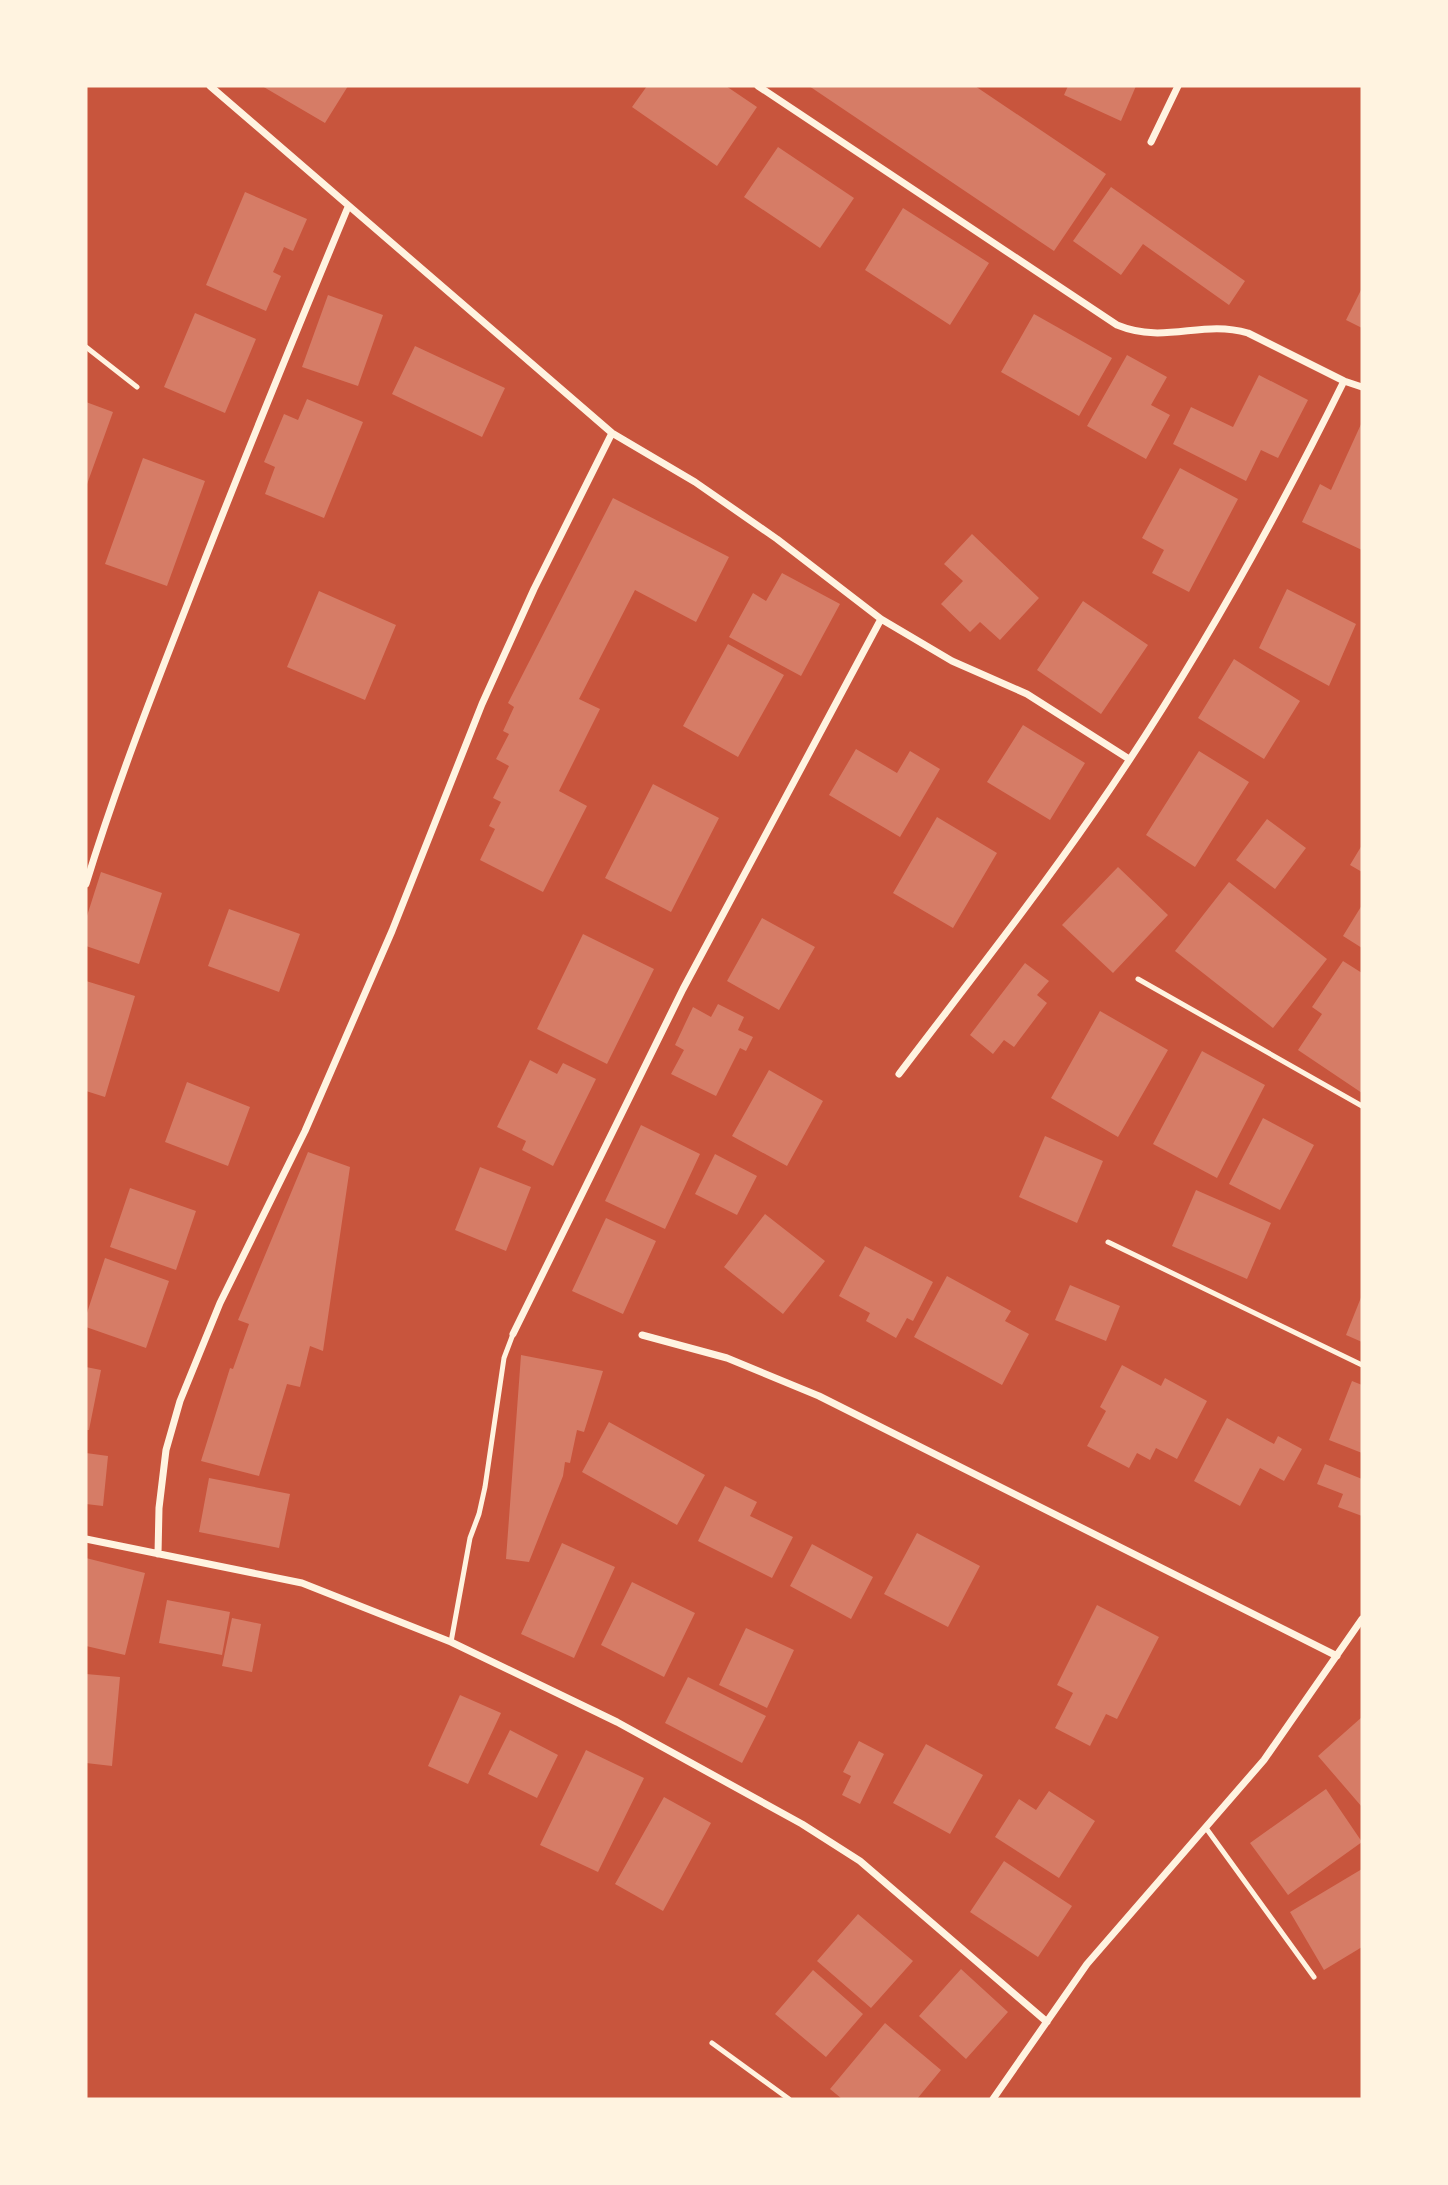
<svg xmlns="http://www.w3.org/2000/svg" width="1448" height="2185" font-family="'Nunito Sans',sans-serif">
<style>
.building{fill:#d67c66}
.lines{fill:none;stroke-linecap:round;stroke-linejoin:round}
.service{stroke:#fff3e0;stroke-width:5}
.minor{stroke:#fff3e0;stroke-width:7}
</style>
<rect width="100%" height="100%" fill="#c8553d"/>
<path class="building" d="M262,86H348L325,123Z
M647,86H726L757,107L717,166L632,107Z
M809,86H975L1106,174L1054,251Z
M1068,86H1136L1121,121L1064,95Z
M778,147L854,198L820,248L744,197Z
M1111,187L1245,281L1229,305L1143,244L1121,275L1073,241Z
M245,192L307,219L293,251L284,247L278,261L273,272L281,276L266,311L206,285Z
M903,208L989,263L950,325L865,270Z
M1362,288V328L1346,320Z
M328,295L383,315L358,386L302,367Z
M195,313L256,339L225,413L164,387Z
M1034,314L1112,358L1079,416L1001,372Z
M415,346L505,388L482,437L392,394Z
M1127,355L1167,377L1151,405L1170,415L1146,459L1087,426Z
M1259,375L1308,400L1278,458L1261,450L1246,481L1173,444L1191,407L1233,427Z
M307,399L363,422L324,518L265,494L275,467L264,462L284,414L298,420Z
M86,402L113,412L86,487Z
M1362,422V550L1302,522L1320,484L1331,490Z
M143,458L205,481L167,586L105,564Z
M1180,468L1238,499L1189,592L1152,573L1164,550L1142,538Z
M613,498L729,557L696,622L635,590L579,699L600,709L559,791L587,806L543,892L480,860L495,829L489,826L501,802L493,798L509,766L496,759L509,734L503,731L514,707L508,703Z
M972,534L1039,598L1000,640L980,622L970,632L941,604L963,581L944,564Z
M782,573L840,604L801,676L729,637L753,593L766,601Z
M1287,589L1356,624L1329,686L1259,648Z
M319,591L396,625L365,700L287,667Z
M1083,601L1148,645L1101,714L1037,670Z
M728,644L784,675L738,757L683,726Z
M1234,659L1300,701L1264,759L1198,718Z
M1023,725L1085,763L1050,820L987,782Z
M856,749L897,773L910,751L940,769L900,837L829,795Z
M1199,751L1249,782L1195,867L1146,835Z
M653,784L719,818L671,912L605,878Z
M937,817L997,853L953,928L893,893Z
M1267,819L1306,848L1275,889L1236,860Z
M1362,845V872L1350,865Z
M1118,867L1168,915L1113,973L1062,925Z
M101,872L162,893L139,964L86,946V919Z
M1229,882L1327,959L1273,1028L1175,951Z
M1362,905V948L1343,936Z
M229,909L300,934L279,992L208,966Z
M762,918L815,947L779,1010L727,981Z
M583,934L654,969L607,1064L537,1029Z
M1343,961L1362,973V1093L1298,1050L1322,1014L1312,1007Z
M1025,963L1049,981L1037,995L1047,1003L1014,1047L1004,1040L993,1054L970,1035Z
M86,981L135,996L105,1097L86,1091Z
M718,1004L744,1017L738,1030L753,1037L746,1051L740,1048L716,1096L671,1074L684,1050L675,1045L693,1007L711,1017Z
M1100,1011L1168,1050L1118,1137L1051,1098Z
M1202,1051L1265,1085L1217,1178L1153,1144Z
M530,1060L557,1074L563,1063L596,1079L553,1166L522,1150L526,1141L497,1127Z
M769,1070L823,1101L787,1166L732,1136Z
M187,1082L250,1107L228,1166L165,1142Z
M1263,1118L1314,1145L1280,1210L1229,1184Z
M641,1125L700,1154L665,1229L605,1201Z
M1045,1136L1103,1161L1077,1223L1019,1197Z
M308,1152L350,1167L323,1351L310,1346L300,1387L287,1384L259,1476L201,1461L230,1368L233,1369L249,1324L238,1320Z
M715,1154L757,1176L737,1215L695,1194Z
M480,1167L531,1187L506,1251L455,1230Z
M130,1188L196,1211L176,1270L110,1247Z
M1196,1190L1271,1223L1247,1279L1172,1246Z
M765,1214L825,1261L783,1314L724,1267Z
M606,1218L656,1241L623,1314L572,1291Z
M865,1246L933,1282L913,1321L907,1318L896,1338L866,1321L870,1313L839,1296Z
M105,1258L169,1281L146,1348L86,1327V1316Z
M947,1276L1011,1311L1005,1321L1029,1334L1002,1385L914,1337Z
M1070,1285L1120,1306L1106,1341L1055,1320Z
M1362,1295V1342L1346,1335Z
M521,1355L603,1371L584,1432L577,1430L570,1463L565,1462L563,1476L529,1562L506,1559Z
M1122,1365L1161,1386L1165,1378L1207,1401L1177,1459L1156,1448L1150,1460L1137,1453L1129,1468L1087,1446L1106,1411L1100,1407Z
M86,1367L101,1370L89,1430H86Z
M1352,1381L1362,1385V1453L1329,1440Z
M1227,1418L1274,1444L1278,1436L1302,1449L1284,1481L1260,1468L1240,1506L1194,1481Z
M609,1422L705,1475L677,1525L582,1472Z
M86,1453L108,1456L103,1506L86,1504Z
M1325,1464L1362,1479V1516L1338,1507L1343,1494L1317,1484Z
M209,1478L290,1494L279,1548L199,1532Z
M725,1486L757,1502L750,1516L793,1537L772,1578L698,1541Z
M917,1533L980,1566L948,1627L884,1594Z
M562,1543L615,1567L574,1658L521,1634Z
M812,1544L873,1577L851,1619L790,1586Z
M86,1558L145,1573L125,1655L86,1646Z
M632,1582L695,1613L664,1677L601,1645Z
M167,1600L230,1612L222,1655L159,1643Z
M1097,1605L1159,1637L1117,1719L1106,1714L1090,1746L1055,1728L1073,1693L1057,1685Z
M232,1618L261,1624L252,1672L222,1666Z
M746,1628L794,1650L767,1708L719,1685Z
M86,1674L120,1677L112,1766L86,1763Z
M688,1677L766,1716L742,1763L665,1723Z
M460,1695L501,1713L468,1784L428,1766Z
M1362,1717V1807L1318,1756Z
M510,1730L558,1755L537,1798L488,1774Z
M859,1741L884,1754L860,1804L842,1795L851,1776L843,1772Z
M926,1744L983,1775L950,1834L893,1803Z
M586,1750L644,1778L598,1872L540,1845Z
M1326,1789L1362,1842L1288,1895L1250,1843Z
M1049,1791L1095,1821L1059,1878L995,1837L1019,1799L1036,1810Z
M664,1797L711,1823L663,1911L615,1884Z
M1004,1861L1072,1906L1038,1957L970,1912Z
M1362,1869V1947L1324,1970L1290,1912Z
M858,1914L913,1961L871,2008L817,1961Z
M961,1969L1008,2012L966,2059L919,2016Z
M813,1970L863,2014L826,2057L775,2014Z
M885,2023L941,2070L917,2099H842L830,2089Z"/>
<g class="lines">
<path class="service" d="M86,347L137,387
M1138,979L1362,1106
M1108,1242L1362,1365
M451,1642L470,1538L479,1514L485,1487L504,1358L513,1334
M1206,1828L1314,1977
M712,2043L789,2099"/>
<path class="minor" d="M210,86L612,433L695,482L777,539L881,619L952,661L1027,694L1129,759
M758,86L1117,325C1166,345 1201,319 1248,333L1344,381L1362,387
M1151,142L1178,86
M86,884C115,789 151,697 187,605C239,471 293,339 348,207
M899,1074C965,987 1033,901 1095,811C1189,675 1271,529 1344,381
M513,1334L683,989L881,619
M642,1335L727,1358L819,1396L1337,1656
M86,1539L302,1583L451,1642L617,1722L802,1824L860,1861L1047,2022
M158,1554L159,1508L166,1450L180,1401L220,1303L305,1131L392,931L482,704L534,589L612,433
M993,2099L1087,1964L1264,1760L1362,1619"/>
</g>
<rect width="1448" height="2185" fill="none" stroke="#fff3e0" stroke-width="175"/>
</svg>
